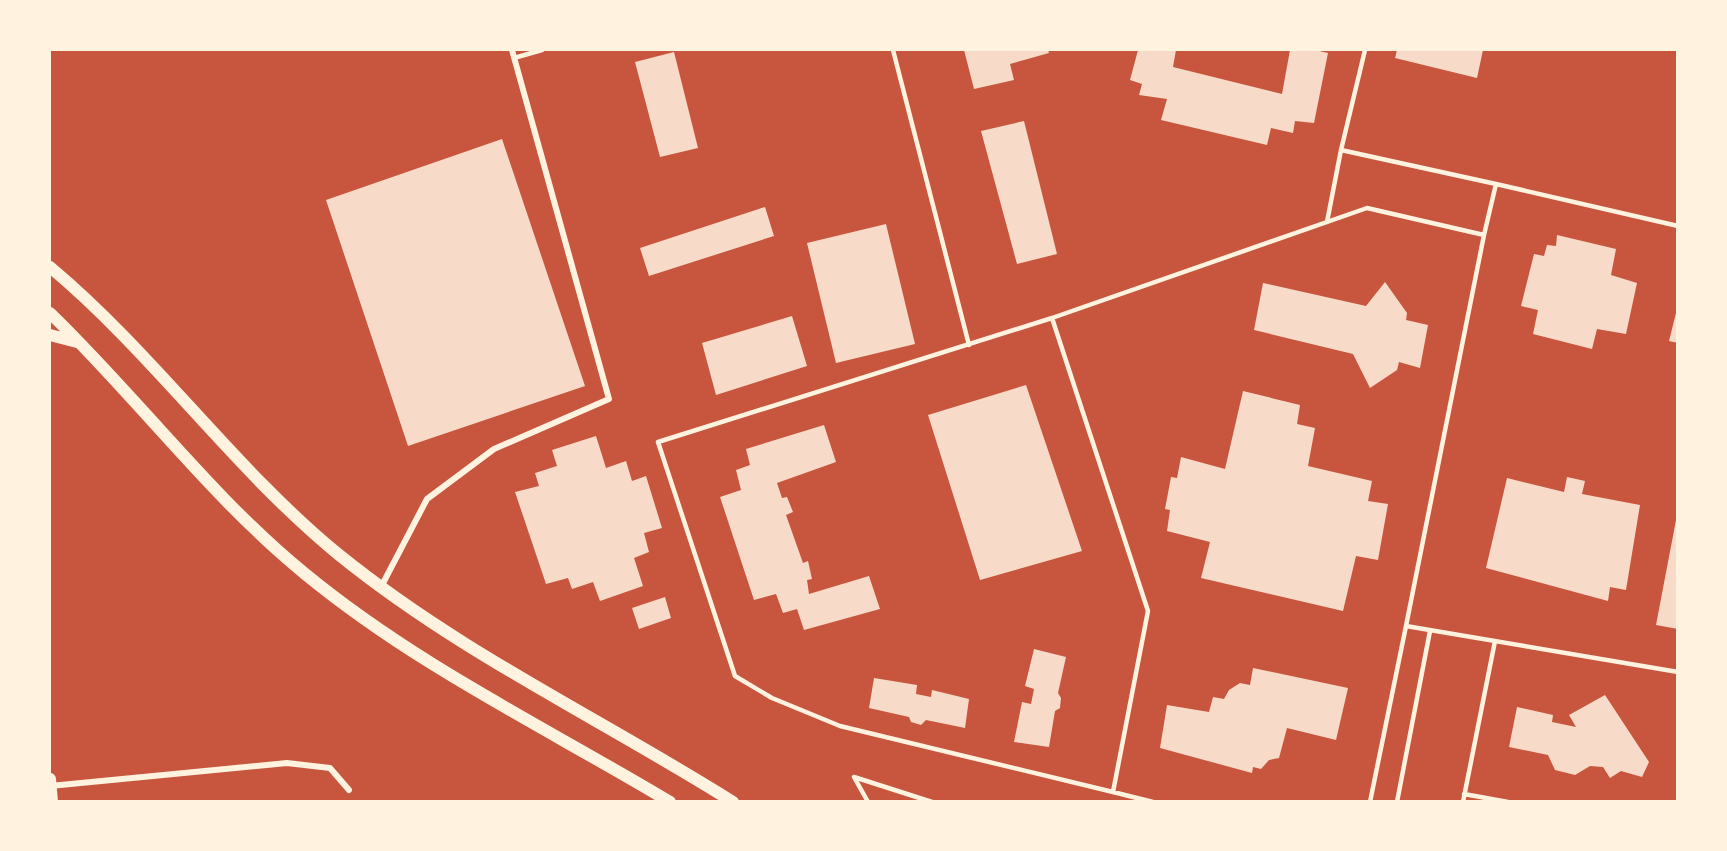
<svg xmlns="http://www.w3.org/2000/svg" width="1727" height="851" font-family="'Crimson Pro',serif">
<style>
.building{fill:#f7dbc8}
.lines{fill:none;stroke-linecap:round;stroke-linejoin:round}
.service{stroke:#fff3e0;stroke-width:4.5}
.minor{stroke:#fff3e0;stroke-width:6}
.secondary{stroke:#fff3e0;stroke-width:12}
</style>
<rect width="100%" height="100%" fill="#c8553d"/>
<path class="building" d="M964,50H1048L1049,53L1010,64L1014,80L974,89Z
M1138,50H1176L1173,67L1282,94L1290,50H1315L1328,53L1314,123L1295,121L1293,133L1271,128L1267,145L1161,120L1167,99L1139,95L1142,84L1130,80Z
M1397,50H1483L1477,78L1395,58Z
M674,52L698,148L660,157L635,62Z
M1024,121L1057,254L1017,264L981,131Z
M502,139L585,386L408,446L326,200Z
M765,207L774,236L649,276L640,248Z
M886,224L915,344L836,363L807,243Z
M1557,235L1616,249L1611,275L1637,283L1626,334L1597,329L1592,349L1533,334L1538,310L1521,306L1534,254L1544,256L1547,245L1556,246Z
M1385,282L1407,313L1406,320L1428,325L1420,368L1399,362L1397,370L1370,388L1353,354L1254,330L1263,283L1366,306Z
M1677,309H1678V343L1669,341Z
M792,316L807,366L716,395L702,343Z
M1026,385L1082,551L980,580L928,415Z
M1243,391L1300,405L1297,424L1315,428L1308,466L1372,481L1368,501L1388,504L1378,560L1356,556L1343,611L1201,578L1210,542L1167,531L1170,510L1165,509L1171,477L1177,478L1181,457L1225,469Z
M824,425L836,462L777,483L782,498L787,497L793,512L786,515L803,563L808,561L812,579L807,580L809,594L869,576L880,609L804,630L797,609L783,613L776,594L754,600L720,497L741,490L736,470L750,465L746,449Z
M596,436L606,468L626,461L632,481L646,476L662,528L644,533L649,552L634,558L643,586L600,601L593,582L572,589L568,578L546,584L515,492L539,486L535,473L557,466L552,450Z
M1567,477L1585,481L1582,494L1640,505L1626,590L1610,587L1608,601L1486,568L1507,478L1564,492Z
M1676,520L1678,521V629L1656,625Z
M665,597L671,618L639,629L632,608Z
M1034,649L1066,657L1058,693L1061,698L1060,708L1055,711L1049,747L1014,742L1022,702L1031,704L1034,689L1025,686Z
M1253,668L1348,688L1336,740L1287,728L1279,758L1269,760L1261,769L1253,767L1252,773L1160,748L1167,705L1209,712L1213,697L1224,699L1229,690L1240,683L1250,685Z
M874,678L917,685L916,694L931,697L932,690L969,699L965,728L926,720L921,725L911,722L909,717L869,708Z
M1605,695L1649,762L1642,777L1621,771L1610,778L1603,767L1590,766L1575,775L1555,770L1548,755L1509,747L1517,707L1553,715L1552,722L1576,727L1569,715Z"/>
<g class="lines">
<path class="service" d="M893,50L969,345
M1365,50L1341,150L1496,184
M514,58L542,50
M1327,222L1341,150
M1052,318L1367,208L1484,235
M1406,626L1484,235L1496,184L1678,226
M1113,792L1148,611L1052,318L658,442L735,676L772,698L840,726L1113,792L1153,802
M1464,794L1508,802
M868,802L854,777L932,802
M1370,802L1406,626L1678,672
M1397,802L1430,631
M1463,802L1495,641"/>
<path class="minor" d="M381,587L427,499L494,449L609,399L512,50
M50,786L287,763L330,768L349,790"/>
<path class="secondary" d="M50,267C154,354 233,468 338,554C460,653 601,719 733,802
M50,313C137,397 210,496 304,573C417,666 545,727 670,802
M50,335L77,342
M50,779L52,802"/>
</g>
<rect width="1727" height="851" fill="none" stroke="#fff3e0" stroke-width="102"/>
</svg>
